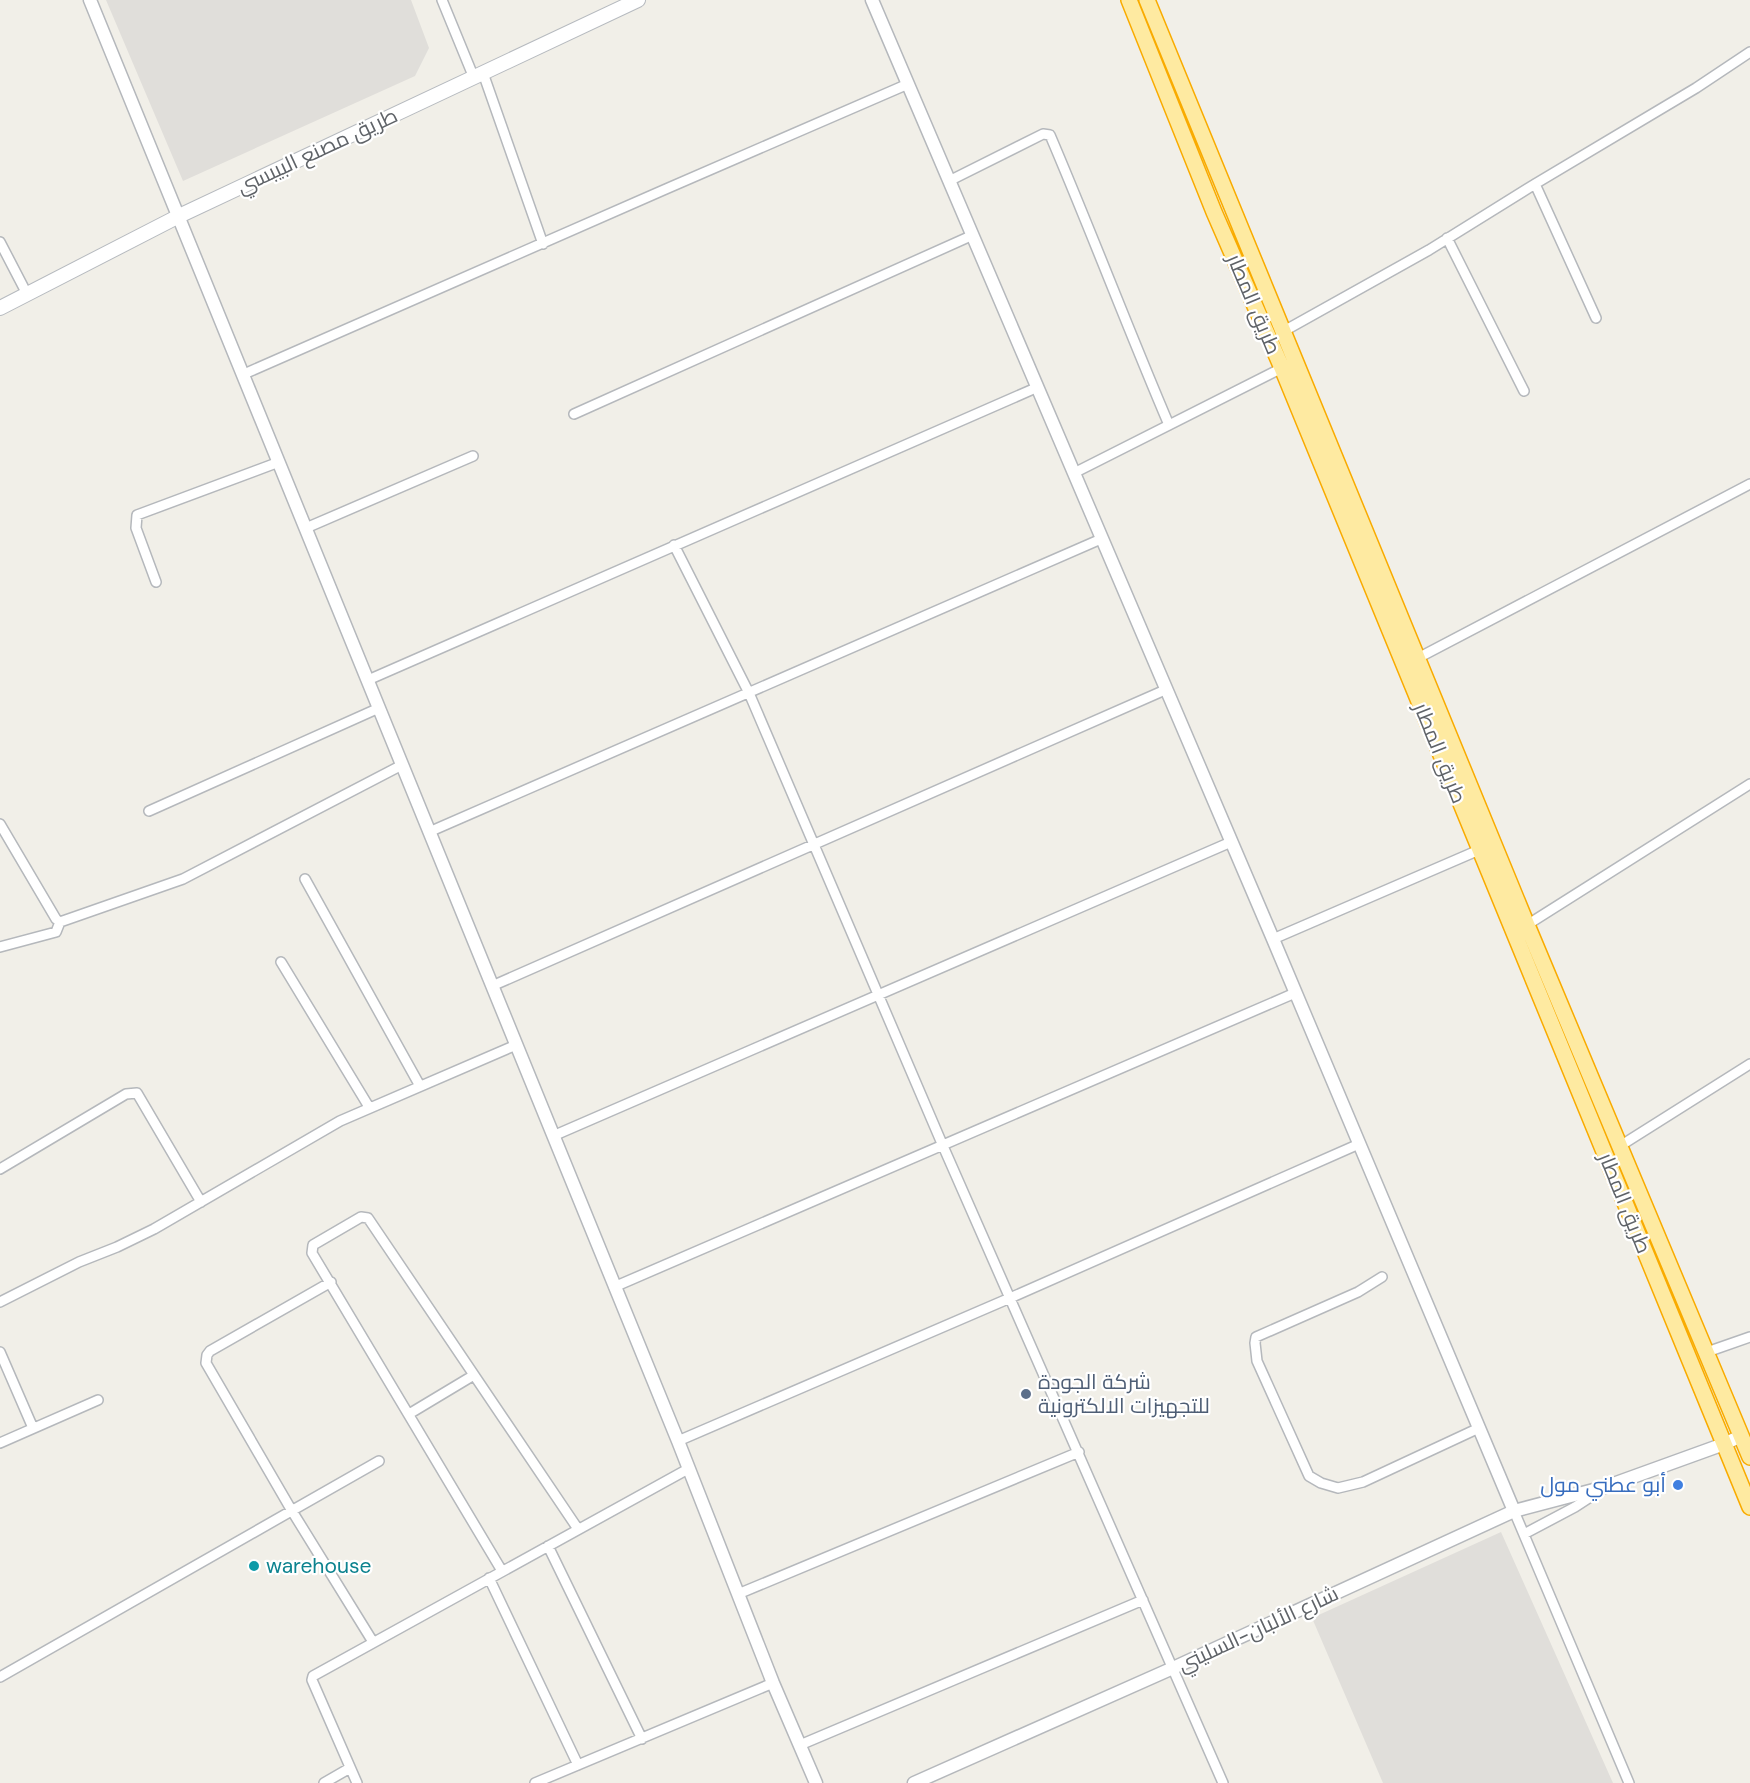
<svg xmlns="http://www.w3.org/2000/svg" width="1750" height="1783" font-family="'DM Sans',Cairo,sans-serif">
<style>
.industrial{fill:#e0deda}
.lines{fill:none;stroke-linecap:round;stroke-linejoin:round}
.minor-casing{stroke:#b5b8bc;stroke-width:12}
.tertiary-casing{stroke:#b5b8bc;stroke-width:15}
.secondary-casing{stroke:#b6babf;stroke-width:16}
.trunk-casing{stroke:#f9ab00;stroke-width:18}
.minor{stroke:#fff;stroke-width:9}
.tertiary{stroke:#fff;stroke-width:12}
.secondary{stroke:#fff;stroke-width:14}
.trunk{stroke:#feeaa1;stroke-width:15}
.service-dot{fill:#5c6f8a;stroke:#fff;stroke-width:2}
.shop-dot{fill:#3f7fe0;stroke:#fff;stroke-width:2}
.culture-dot{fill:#0f9aa8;stroke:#fff;stroke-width:2}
.labels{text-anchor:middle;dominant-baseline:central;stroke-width:4.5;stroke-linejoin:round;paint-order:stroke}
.street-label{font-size:21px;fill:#5f6368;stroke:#fff}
.service-label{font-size:21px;fill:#4e5e75;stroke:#fff;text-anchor:start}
.shop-label{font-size:21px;fill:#366cbe;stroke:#fff;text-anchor:end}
.culture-label{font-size:21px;fill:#0d838f;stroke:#fff;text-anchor:start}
</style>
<rect width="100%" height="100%" fill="#f1efe8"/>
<path class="industrial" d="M106,0H411L429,48L415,76L183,181Z
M1501,1532L1613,1783H1383L1312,1618Z"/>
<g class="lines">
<g class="minor-casing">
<path id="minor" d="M442,0L474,78
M483,73L543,244
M949,181L1043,134L1050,135C1091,231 1128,329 1169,425
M1535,184L1596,318
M1447,238L1524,391
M0,242L27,294
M1284,331L1429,250L1535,184L1696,88L1750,52
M244,374C465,278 686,179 908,84
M574,414L973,235
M1074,473L1282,368
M306,528L473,456
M674,545L749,693L943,1146L1223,1783
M156,582L136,528L137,515L279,462
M1418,658L1750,484
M368,680L1038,387
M149,811L379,708
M0,824L56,919L60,922L183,879L402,765
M429,832L1101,539
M305,879L420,1086
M1527,925L1750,784
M1273,939L1479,850
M0,947L56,932L60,922
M281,962L369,1107
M492,986L1165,690
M553,1136L1231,842
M1620,1146L1750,1064
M0,1169L126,1094L137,1093L201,1202
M1382,1277L1358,1292L1256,1337L1255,1343L1257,1361L1309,1476L1321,1483L1338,1488L1363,1482L1479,1428
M331,1282L210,1351L207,1355L206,1363L292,1511L373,1642
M614,1287L1295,993
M0,1302L79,1262L117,1247L154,1229L340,1121L516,1045
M0,1352L33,1428
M1707,1352L1750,1337
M409,1414L474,1375
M678,1441L1010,1298L1359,1144
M0,1443L98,1400
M1514,1511L1629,1783
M1524,1534L1575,1507L1598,1492
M548,1546L642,1739
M502,1571L312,1253L313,1245L361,1217L368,1218L578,1529
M489,1578L578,1765
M738,1594L1079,1452
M0,1677L379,1461
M800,1745L1143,1600
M324,1783L350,1768
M357,1783L312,1680L313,1676L688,1469
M535,1783L773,1683"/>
</g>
<g class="tertiary-casing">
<path id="tertiary" d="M90,0L678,1441L773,1683L816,1783
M872,0L1273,939L1514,1511
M914,1783L1173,1668L1514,1511L1605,1487L1724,1444L1741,1436"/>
</g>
<g class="secondary-casing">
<path id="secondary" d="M0,308L179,216L638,0"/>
</g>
<g class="trunk-casing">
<path id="trunk" d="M1129,0L1214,212L1282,368L1750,1507
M1147,0L1527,925L1750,1457"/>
</g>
<use href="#minor" class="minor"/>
<use href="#tertiary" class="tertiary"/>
<use href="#secondary" class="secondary"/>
<use href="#trunk" class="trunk"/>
</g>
<circle class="service-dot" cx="1026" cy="1394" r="6"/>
<circle class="shop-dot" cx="1678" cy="1485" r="6"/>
<circle class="culture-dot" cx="254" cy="1566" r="6"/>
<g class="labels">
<g class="street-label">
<text transform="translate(317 151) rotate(-25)">طريق مصنع البيبسي</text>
<text transform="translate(1254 304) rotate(67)">طريق المطار</text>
<text transform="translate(1440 753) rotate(68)">طريق المطار</text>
<text transform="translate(1625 1203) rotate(68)">طريق المطار</text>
<text transform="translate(1258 1629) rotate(-25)">شارع الألبان-السليني</text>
</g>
<g class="service-label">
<text x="1038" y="1382">شركة الجودة<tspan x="1038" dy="24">للتجهيزات الالكترونية</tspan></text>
</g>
<g class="shop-label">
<text x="1666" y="1485">أبو عطني مول</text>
</g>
<g class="culture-label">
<text x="266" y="1566">warehouse</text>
</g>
</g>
</svg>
